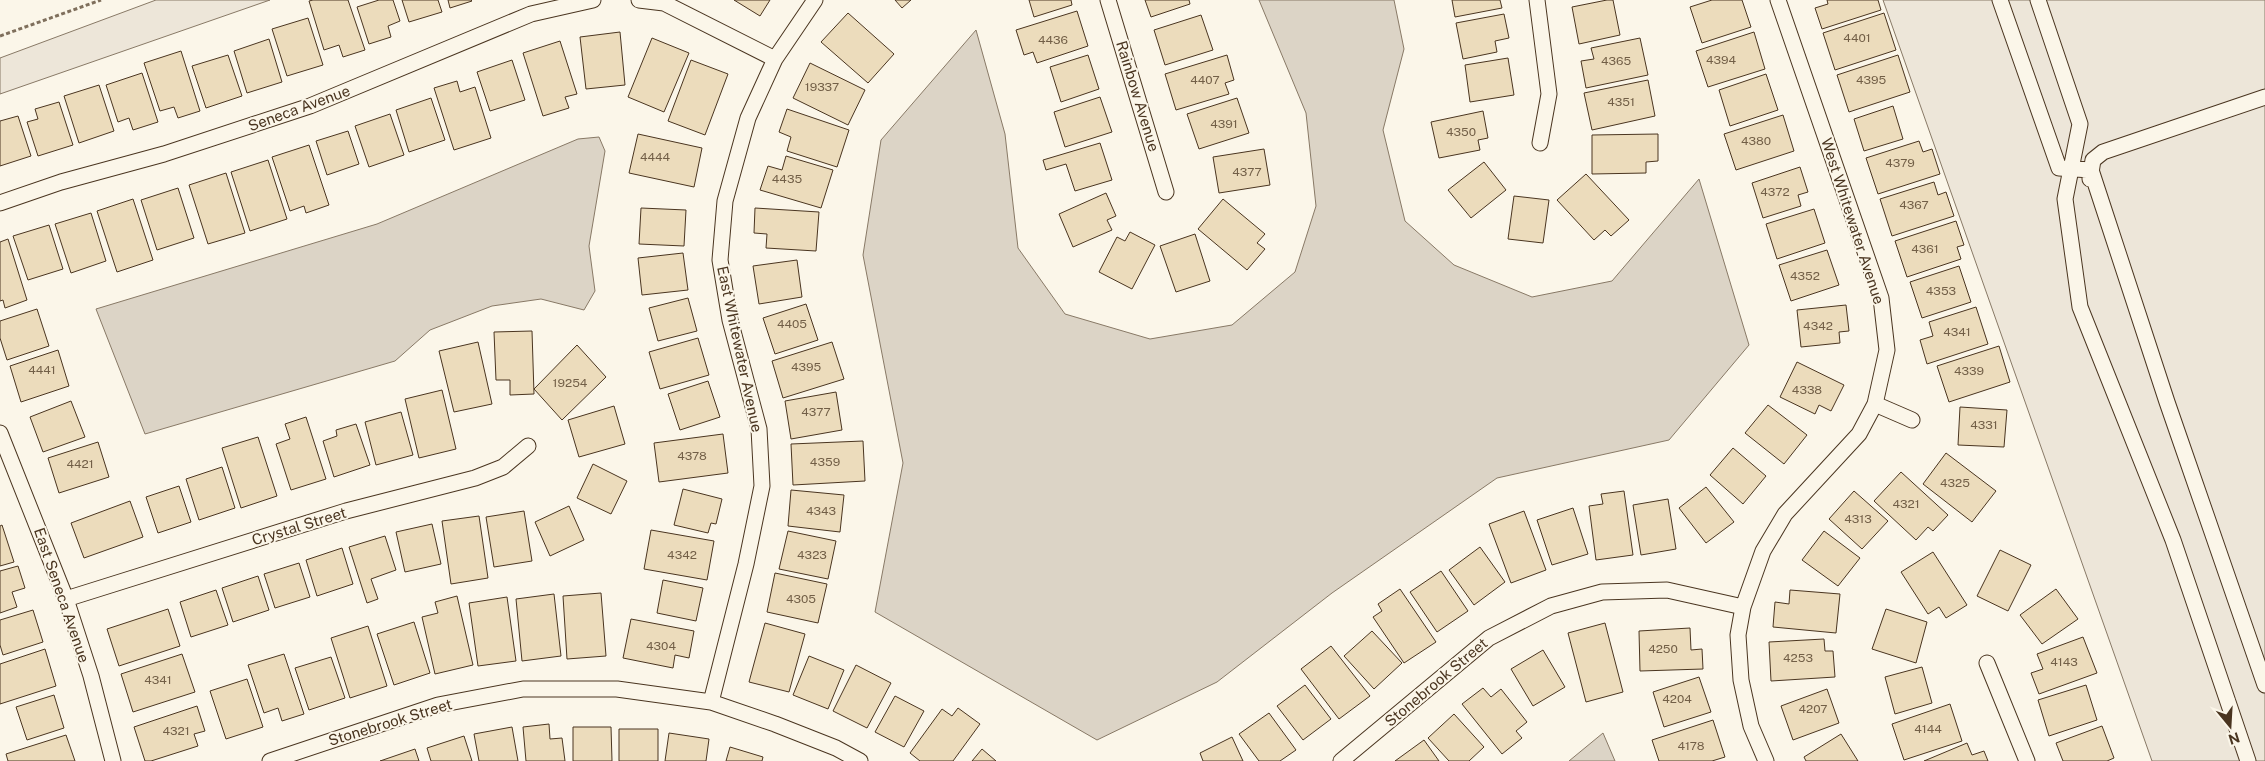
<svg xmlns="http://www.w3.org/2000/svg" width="2265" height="761" font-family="'Public Sans',sans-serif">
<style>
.green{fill:#ede6d9;stroke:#887966}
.water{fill:#dcd4c6;stroke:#887966}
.building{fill:#ecdcbc;stroke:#4a3520}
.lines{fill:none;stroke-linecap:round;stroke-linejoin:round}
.minor-casing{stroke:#4a3520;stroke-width:17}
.path{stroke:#7f6f5c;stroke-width:3;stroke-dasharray:4 2.5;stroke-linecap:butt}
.minor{stroke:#fbf6e9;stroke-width:15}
.labels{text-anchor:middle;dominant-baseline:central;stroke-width:4;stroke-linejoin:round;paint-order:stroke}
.number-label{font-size:12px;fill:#725f47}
.street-label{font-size:15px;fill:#4a3520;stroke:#fbf6e9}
</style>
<rect width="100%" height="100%" fill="#fbf6e9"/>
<path class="green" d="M156,0H270L0,94V58Z
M1883,0H2265V761H2152Z"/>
<path class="water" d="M1259,0H1394L1404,49L1383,130L1405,221L1454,265L1532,297L1612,281L1699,179L1749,345L1669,440L1497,478L1332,593L1217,682L1097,740L875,612L903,463L863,255L881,140L976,30L1005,134L1018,248L1065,314L1150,339L1232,325L1295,272L1316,206L1306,113Z
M599,137L605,151L589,246L595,291L584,310L541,299L492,306L430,330L395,361L145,434L96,309L377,224L578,139Z
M1603,733L1615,761H1569Z"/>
<path class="building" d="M313,0H348L365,50L343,57L339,45L324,50L309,1Z
M379,0H393L400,21L388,26L391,37L369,44L357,7Z
M402,0H438L442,12L409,22Z
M448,0H471L472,1L450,8Z
M734,0H770L760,16Z
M895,0H911L902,8Z
M1029,0H1071L1072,5L1034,17Z
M1145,0H1189L1190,4L1151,17Z
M1452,0H1500L1502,8L1455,17Z
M1607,0H1613L1620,35L1579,44L1572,7Z
M1712,0H1742L1751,27L1702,43L1690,7Z
M1827,0H1878L1881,10L1822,29L1815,8L1828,4Z
M1077,11L1088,46L1037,63L1033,52L1024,55L1016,30Z
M848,13L894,54L868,83L821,42Z
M1884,13L1896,50L1835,70L1823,33Z
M1504,14L1509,38L1495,41L1497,52L1463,59L1456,23Z
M1201,15L1213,50L1165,65L1154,30Z
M308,18L323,65L287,76L272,29Z
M620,32L625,85L586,89L580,37Z
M1754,32L1765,69L1708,87L1696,51Z
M652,38L689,53L664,112L628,97Z
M1640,38L1648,75L1586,88L1581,61L1594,59L1591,48Z
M269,39L282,82L247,93L234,51Z
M560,41L577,94L565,97L569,108L543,116L523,53Z
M181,51L200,111L178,118L174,107L160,111L144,63Z
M228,55L242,96L206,108L192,66Z
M1088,55L1099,89L1061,102L1050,67Z
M1227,55L1234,80L1225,83L1229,94L1176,110L1165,74Z
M1898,55L1910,92L1849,112L1837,75Z
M1508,58L1514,95L1470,102L1465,65Z
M512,60L525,100L490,111L477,72Z
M691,60L728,74L705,135L668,121Z
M810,63L865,90L848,125L793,98Z
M142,73L158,122L133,130L129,118L118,122L106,85Z
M1766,74L1778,110L1730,126L1719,90Z
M1648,80L1655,116L1592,130L1584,93Z
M457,81L460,92L475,87L491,138L454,150L434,88Z
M99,85L114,131L79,143L64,96Z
M1100,97L1112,132L1065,147L1054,112Z
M431,98L445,140L409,152L396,110Z
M1237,98L1249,133L1199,149L1187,114Z
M59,102L73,145L38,156L27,122L38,119L35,109Z
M1893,106L1903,139L1864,151L1854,119Z
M787,109L849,130L837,167L787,151L791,137L779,132Z
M1483,111L1488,138L1478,140L1480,150L1439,158L1431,122Z
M390,114L404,155L369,167L355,126Z
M1783,115L1794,151L1736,170L1724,134Z
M18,116L31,156L0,166V121Z
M348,131L359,164L327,175L316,141Z
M638,134L702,148L694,187L629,173Z
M1658,134V161L1646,162V173L1592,174V135Z
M1919,141L1923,152L1932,149L1940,174L1878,194L1866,158Z
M1100,143L1112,180L1075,191L1066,164L1046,170L1043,160Z
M309,145L329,205L306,213L304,206L290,211L272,157Z
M1264,149L1270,185L1219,193L1213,157Z
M786,156L833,170L821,208L760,190L768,166L782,170Z
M268,160L287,219L250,231L231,172Z
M1484,162L1506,190L1471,218L1448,190Z
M1800,167L1808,192L1798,195L1801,206L1763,218L1752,183Z
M226,173L245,233L208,244L189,185Z
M1586,174L1629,220L1611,236L1605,230L1594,240L1557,200Z
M1934,182L1938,195L1946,192L1954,216L1892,236L1880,199Z
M178,188L194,238L157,250L141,200Z
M1106,193L1116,216L1107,220L1112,230L1073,247L1059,214Z
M1514,196L1549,200L1543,243L1508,239Z
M133,199L153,260L117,272L97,211Z
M1223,199L1265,234L1257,243L1265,249L1247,270L1198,229Z
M641,208L686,210L684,246L639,244Z
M755,208L819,212L816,251L766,248L767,234L754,233Z
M1814,209L1825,243L1777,259L1766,224Z
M91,213L106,261L71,273L55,224Z
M1956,221L1964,245L1957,247L1961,259L1907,277L1895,241Z
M49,225L63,269L28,280L13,236Z
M1130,232L1155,245L1132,289L1099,272L1117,237L1125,241Z
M1195,234L1210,281L1176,292L1160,246Z
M8,239L27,300L5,308L3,300L0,301V242Z
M1827,250L1839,285L1791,301L1779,265Z
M683,253L688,290L642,295L638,258Z
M797,260L802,297L759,304L753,266Z
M1959,266L1971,302L1922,318L1910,282Z
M688,298L697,331L658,341L649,308Z
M806,304L818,340L775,354L763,318Z
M1846,305L1849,331L1839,332L1840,343L1801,347L1797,310Z
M1976,307L1988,344L1927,364L1920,340L1933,336L1929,322Z
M37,309L49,346L7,360L0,338V321Z
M532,331L534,394L510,395V380H496L494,332Z
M698,338L709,375L660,389L649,352Z
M478,342L492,404L454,412L439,351Z
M832,342L844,379L783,398L772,361Z
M577,345L606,377L562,420L534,389Z
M1999,346L2010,382L1949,402L1937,366Z
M58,350L69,386L21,402L10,366Z
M1797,362L1844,385L1831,411L1819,405L1815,414L1780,397Z
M708,381L720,417L680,430L668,394Z
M442,390L456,449L419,458L405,399Z
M836,392L842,430L791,439L785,401Z
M71,401L85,437L43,452L30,417Z
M1768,405L1807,435L1784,464L1745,433Z
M614,406L625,444L579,457L568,420Z
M1960,407L2007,410L2004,447L1958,445Z
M401,412L413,455L376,465L365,422Z
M306,417L326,479L291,490L276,444L290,439L285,424Z
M356,424L370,465L334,477L323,441L337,436L336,430Z
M723,434L728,473L659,482L654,443Z
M258,437L277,496L241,508L222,448Z
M863,441L865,481L793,485L791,444Z
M98,442L109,477L59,493L48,458Z
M1733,448L1766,476L1743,504L1710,475Z
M1946,453L1996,491L1972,522L1923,484Z
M593,464L627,481L611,514L577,498Z
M222,467L235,508L199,520L186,479Z
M1901,472L1948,515L1933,531L1928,527L1916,540L1874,501Z
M179,486L191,522L158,533L146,497Z
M1706,487L1734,522L1706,543L1679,508Z
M683,489L722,499L716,524L711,523L708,533L674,525Z
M791,490L844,495L840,532L788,526Z
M1624,491L1633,555L1596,560L1589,506L1603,504L1601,494Z
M1854,491L1888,521L1862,549L1829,519Z
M1668,499L1676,549L1641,555L1633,505Z
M130,501L143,537L84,558L71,523Z
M569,506L584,540L550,556L535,522Z
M1573,508L1588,554L1552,565L1537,520Z
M524,511L532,561L494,567L486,517Z
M1524,511L1546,570L1511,583L1489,524Z
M479,516L488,578L451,584L442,521Z
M432,524L441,564L405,572L396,532Z
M2,525L14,562L0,566V526Z
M651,530L714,541L707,580L644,569Z
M788,531L836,541L828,579L779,569Z
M1824,531L1860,558L1838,586L1802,560Z
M385,536L396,570L371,579L378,599L367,603L349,547Z
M1480,547L1505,582L1474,605L1449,570Z
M342,548L353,584L317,596L306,560Z
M2000,550L2031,565L2008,611L1977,596Z
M1933,552L1967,605L1946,618L1939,607L1928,614L1901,572Z
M299,563L310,597L275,608L264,574Z
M18,566L25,588L12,592L17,607L0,613V571Z
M1441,571L1468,611L1437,632L1410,592Z
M775,573L827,584L818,623L767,612Z
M258,576L269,610L233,622L222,588Z
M663,580L703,588L696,621L657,613Z
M1400,589L1436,642L1404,663L1373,617L1382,611L1378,604Z
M2056,589L2078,619L2042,644L2020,615Z
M216,590L228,625L191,637L180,602Z
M1790,590L1840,594L1836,633L1773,627L1775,602L1789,604Z
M601,593L606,656L567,659L563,596Z
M554,594L561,656L522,661L516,599Z
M457,596L473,665L435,674L422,617L438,613L435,602Z
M507,597L516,661L478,666L469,603Z
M168,609L180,646L119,666L107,629Z
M1886,609L1927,622L1916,663L1872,649Z
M33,610L43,642L3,655L0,645V620Z
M631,619L694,631L689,658L675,655L673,668L623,658Z
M414,622L430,673L394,685L377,634Z
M765,623L805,634L789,692L749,682Z
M1605,623L1623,692L1586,702L1568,633Z
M368,626L387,686L350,698L331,638Z
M1690,628L1691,650L1702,649L1703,669L1640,671L1639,631Z
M1372,631L1402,663L1374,689L1344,656Z
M2083,637L2097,673L2039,694L2031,673L2043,669L2037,654Z
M1824,639L1825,651H1833L1835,677L1771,681L1769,642Z
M1331,646L1370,696L1339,719L1301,669Z
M45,649L56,686L0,704V664Z
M1543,650L1565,687L1533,706L1511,669Z
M182,654L195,692L133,712L121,674Z
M284,654L304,714L282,721L278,708L264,713L248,665Z
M809,656L844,670L828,709L793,695Z
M331,657L345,698L309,710L295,668Z
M856,665L891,683L867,728L833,711Z
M1922,667L1932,703L1895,714L1885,677Z
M1699,677L1711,712L1664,727L1653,692Z
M247,679L263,727L226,739L210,691Z
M1305,685L1331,719L1303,740L1277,706Z
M2086,685L2097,720L2049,736L2038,700Z
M1483,688L1491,697L1501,689L1527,722L1516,731L1522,738L1502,754L1462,704Z
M1827,689L1839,723L1793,740L1781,706Z
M54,695L64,728L27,740L16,707Z
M895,696L924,711L904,747L875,732Z
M1950,704L1962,741L1904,760L1892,724Z
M197,706L205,731L194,734L198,746L151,761H145L134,727Z
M958,708L980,724L953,761H920L910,753L942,709L952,716Z
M1269,713L1296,750L1280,761H1259L1239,734Z
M1454,714L1484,747L1469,761H1449L1428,738Z
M1713,720L1725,757L1712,761H1659L1652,740Z
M549,724L550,739L562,738L565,761H526L523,727Z
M2102,726L2114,758L2107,761H2063L2056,743Z
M512,727L518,761H479L474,734Z
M573,727H611L612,761H573Z
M619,729H658V761H619Z
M669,733L709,739L706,761H665Z
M1841,734L1858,761H1806L1804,757Z
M66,735L75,761H8L6,754Z
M464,736L472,761H431L427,748Z
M1232,737L1243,761H1203L1200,753Z
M1424,740L1439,761H1395Z
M1967,743L1972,755L1984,751L1988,761H1924Z
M730,747L763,757L762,761H726Z
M415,749L419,761H380Z
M982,749L996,761H972Z"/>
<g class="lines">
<g class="minor-casing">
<path id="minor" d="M639,0L664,3L775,59
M1108,0L1166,192
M1537,0L1549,94L1540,143
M2000,0L2059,168L2091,170L2167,402L2265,685
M2038,0L2080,124L2065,199L2080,307L2173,540L2248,761
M2090,179L2093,160L2103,152L2265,97
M0,203L61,182L164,154L310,106L531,14L593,0
M1875,404L1912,420
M0,433L66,599L91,676L113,761
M66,599L346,511L475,478L503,467L528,446
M1987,663L2027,761
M711,702L746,564L762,486L759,429L730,320L720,260L725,201L748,118L775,59L815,0
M270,761L438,705L523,689H617L711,702L775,724L836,748L860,761
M1341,761L1489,638L1551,606L1602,592L1667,590L1743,607
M1766,761L1751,726L1741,680L1738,635L1743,607L1763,551L1785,514L1859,434L1875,404L1887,350L1881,298L1778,0"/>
</g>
<path class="path" d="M0,36L101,0"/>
<use href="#minor" class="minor"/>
</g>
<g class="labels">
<g class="number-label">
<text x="1857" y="38">4401</text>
<text x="1053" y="40">4436</text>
<text x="1721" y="60">4394</text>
<text x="1616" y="61">4365</text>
<text x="1205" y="80">4407</text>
<text x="1871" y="80">4395</text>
<text x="822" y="87">19337</text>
<text x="1621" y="102">4351</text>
<text x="1224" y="124">4391</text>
<text x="1461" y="132">4350</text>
<text x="1756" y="141">4380</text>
<text x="655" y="157">4444</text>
<text x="1900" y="163">4379</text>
<text x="1247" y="172">4377</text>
<text x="787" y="179">4435</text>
<text x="1775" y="192">4372</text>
<text x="1914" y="205">4367</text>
<text x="1925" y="249">4361</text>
<text x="1805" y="276">4352</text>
<text x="1941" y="291">4353</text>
<text x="792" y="324">4405</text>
<text x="1818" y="326">4342</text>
<text x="1957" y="332">4341</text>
<text x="806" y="367">4395</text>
<text x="42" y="370">4441</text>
<text x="1969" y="371">4339</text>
<text x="570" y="383">19254</text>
<text x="1807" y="390">4338</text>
<text x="816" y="412">4377</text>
<text x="1984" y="425">4331</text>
<text x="692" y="456">4378</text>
<text x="825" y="462">4359</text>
<text x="80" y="464">4421</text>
<text x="1955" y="483">4325</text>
<text x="1906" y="504">4321</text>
<text x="821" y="511">4343</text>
<text x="1858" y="519">4313</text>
<text x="682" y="555">4342</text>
<text x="812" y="555">4323</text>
<text x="801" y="599">4305</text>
<text x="661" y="646">4304</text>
<text x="1663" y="649">4250</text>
<text x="1798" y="658">4253</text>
<text x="2064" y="662">4143</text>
<text x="158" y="680">4341</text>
<text x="1677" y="699">4204</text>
<text x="1813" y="709">4207</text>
<text x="1928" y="729">4144</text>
<text x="176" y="731">4321</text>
<text x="1691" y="746">4178</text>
</g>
<g class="street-label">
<text transform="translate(1138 96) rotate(73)">Rainbow Avenue</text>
<text transform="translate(299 108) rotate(-20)">Seneca Avenue</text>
<text transform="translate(1853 221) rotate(72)">West Whitewater Avenue</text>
<text transform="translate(740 349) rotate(78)">East Whitewater Avenue</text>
<text transform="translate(299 526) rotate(-17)">Crystal Street</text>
<text transform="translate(62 595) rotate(71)">East Seneca Avenue</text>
<text transform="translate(1436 682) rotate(-40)">Stonebrook Street</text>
<text transform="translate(390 722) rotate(-17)">Stonebrook Street</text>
</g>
</g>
<g transform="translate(2230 726) rotate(162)" stroke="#fbf6e9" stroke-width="4" paint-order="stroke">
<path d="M0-4L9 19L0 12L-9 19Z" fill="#4a3520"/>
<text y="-8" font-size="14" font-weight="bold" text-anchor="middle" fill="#4a3520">N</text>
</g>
</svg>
